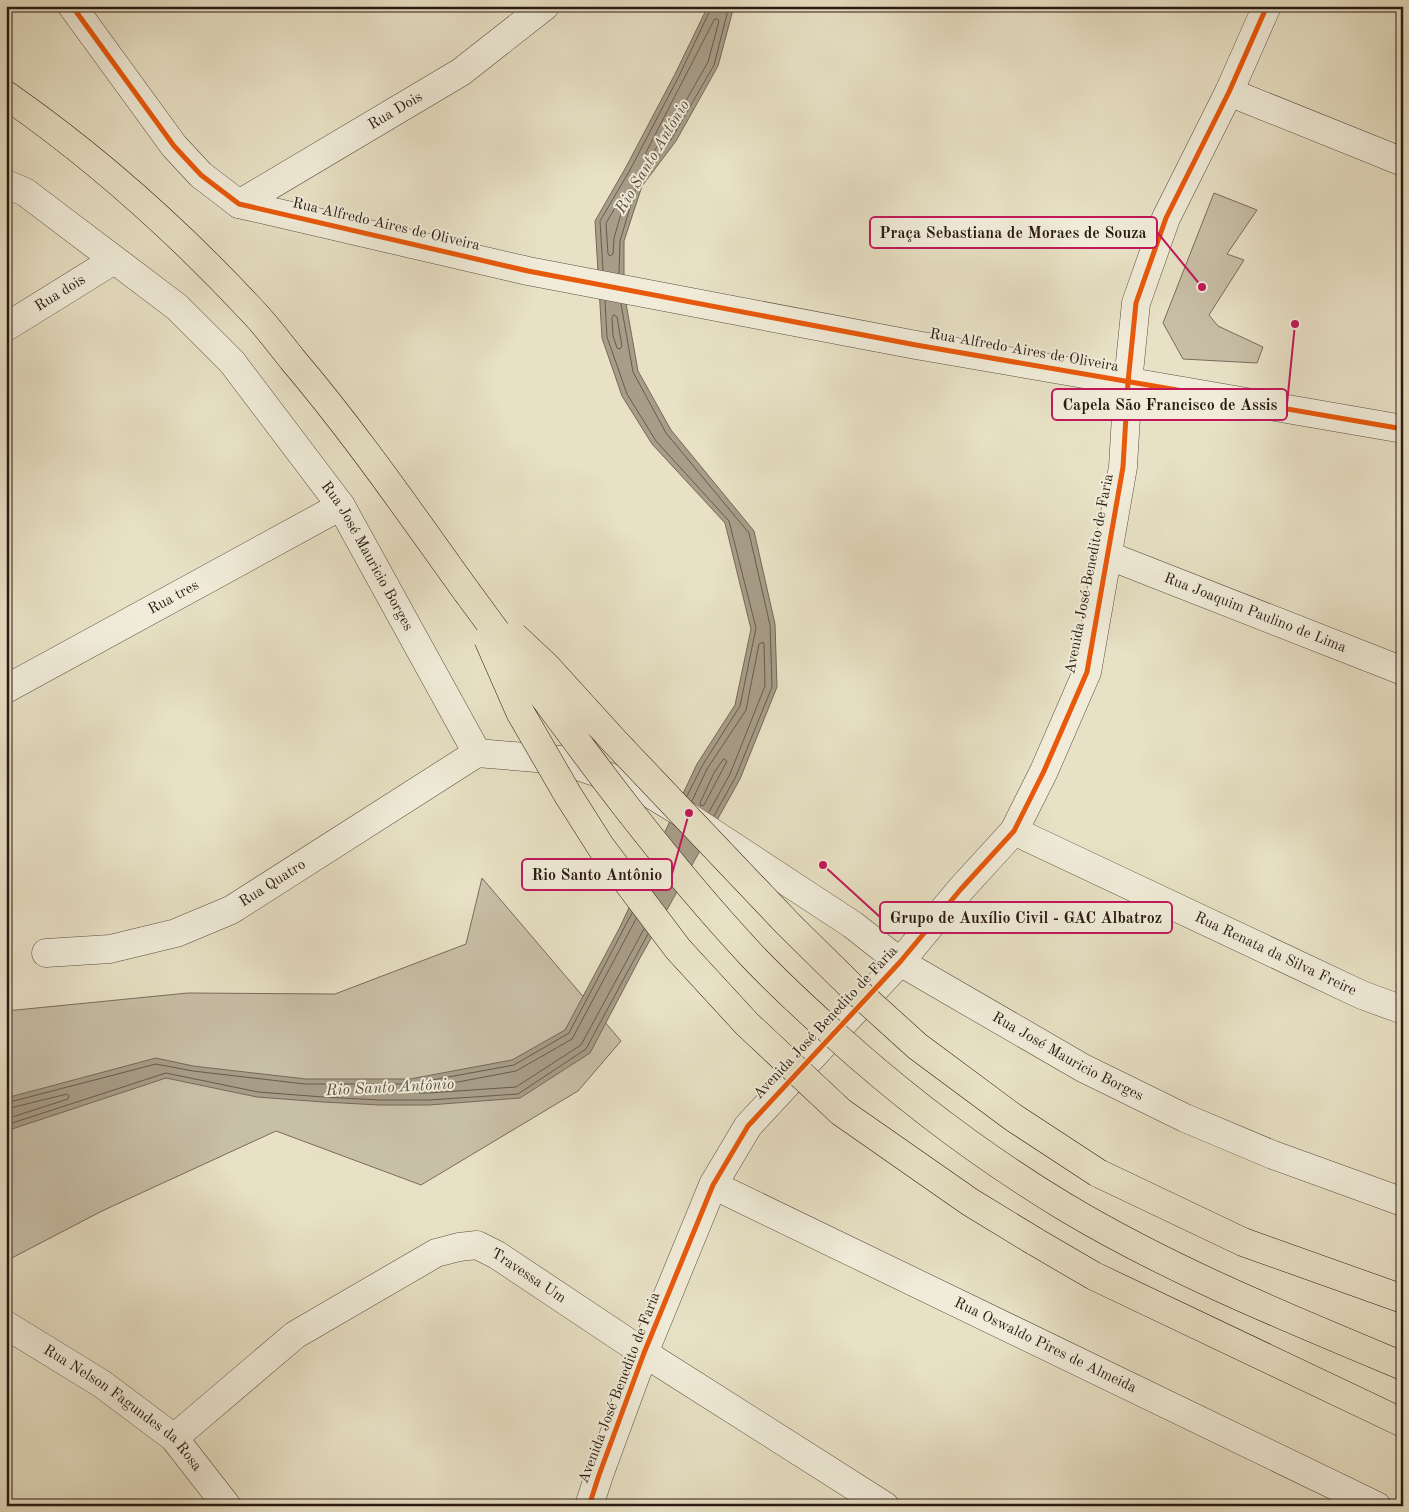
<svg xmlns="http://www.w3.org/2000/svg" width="1409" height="1512" font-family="'Old Standard TT',serif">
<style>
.green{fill:#c8bfa7;stroke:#796c5d}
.water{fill:#a79d88;stroke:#756859}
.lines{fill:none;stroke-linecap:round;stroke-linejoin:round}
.shore{stroke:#685b4e;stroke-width:1}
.street-casing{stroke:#5a4b40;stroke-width:29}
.highway-casing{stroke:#2a1913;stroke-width:29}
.street{stroke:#f0ecd9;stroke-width:28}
.highway{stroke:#e8e1c5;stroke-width:28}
.highway-bridge-casing{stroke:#2a1913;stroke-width:29;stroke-linecap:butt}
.highway-bridge{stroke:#e8e1c5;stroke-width:28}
.cycleway-casing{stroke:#f0ecd9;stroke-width:8}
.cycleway{stroke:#e8590c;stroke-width:5}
.labels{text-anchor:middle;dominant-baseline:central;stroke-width:4;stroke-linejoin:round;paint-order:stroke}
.street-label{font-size:15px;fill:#2a1913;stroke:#f0ecd9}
.water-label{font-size:16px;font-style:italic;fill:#5c4e42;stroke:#f0ecd9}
.leader{fill:none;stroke:#c2185b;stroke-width:2}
.callout-dot{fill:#c2185b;stroke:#f0ecd9;stroke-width:2}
.callout{fill:#f0ecd9;stroke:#c2185b;stroke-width:2}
.callout-label{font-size:16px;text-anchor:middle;font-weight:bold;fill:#2a1913}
</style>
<rect width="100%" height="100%" fill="#e8e1c5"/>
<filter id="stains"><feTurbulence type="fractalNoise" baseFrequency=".004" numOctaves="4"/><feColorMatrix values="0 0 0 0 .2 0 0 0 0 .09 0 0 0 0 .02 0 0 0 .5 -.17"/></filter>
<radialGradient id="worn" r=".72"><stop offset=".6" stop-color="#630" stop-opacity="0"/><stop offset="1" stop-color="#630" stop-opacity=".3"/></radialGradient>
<path class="green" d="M1214,193L1257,210L1227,254L1244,260L1209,315L1218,326L1263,347L1257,363L1183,359L1163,323Z
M482,878L621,1041L578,1091L421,1185L276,1131L102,1211L6,1261V1011L188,993L335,994L466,944Z"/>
<path class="water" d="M708,6H734L718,66L676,141L642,186L624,241V292L638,371L671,430L754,531L775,624L777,687L740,779L640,958L590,1053L520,1098L429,1105H380L323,1102L257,1097L166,1078L6,1131V1098L156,1058L193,1066L306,1079H410L512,1060L565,1030L619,929L697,764L735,705L751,629L725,523L652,444L622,396L602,338L595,221L626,167L675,74Z"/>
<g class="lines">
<path class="shore" d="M715,19H717L719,21L708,62L667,134L650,156L647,157L646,153Z
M624,197L625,200L614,238L613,254L610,256L608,254L606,223L621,198Z
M603,270L600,221L630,170L679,76L712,6
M619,273L620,241L637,184L672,138L714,65L729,6
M605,301L607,337L627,394L656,441L729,521L756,628L740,706L702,766L687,796
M621,304L633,372L666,433L749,533L770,625L772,687L736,776L714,816
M614,315L617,317L622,346L620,349L617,348L613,336L612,318Z
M724,759L727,761L704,805L701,806L700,803L714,773Z
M692,801L707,769L746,710L759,644L763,642L764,644L765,686L730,774L709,812
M636,919L572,1039L516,1071L421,1089L419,1093H428L516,1087L581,1045L644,929
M6,1103L156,1064L193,1071L305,1084H410L514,1065L569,1033L632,913
M6,1109L67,1094L69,1096L68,1099L6,1119
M6,1125L166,1073L258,1092L323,1097L380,1100H429L518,1094L586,1049L648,934"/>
<g class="street-casing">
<g id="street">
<path d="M72,6L174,146L201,175L239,204L528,271L916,345L1403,429"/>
<path d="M1229,92L1403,162"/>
<path id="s1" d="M6,184L25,192L177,307L232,362L341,506L477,753"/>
<path id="s2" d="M239,204L461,72L545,6"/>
<path id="s3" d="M6,327L114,260"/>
<path id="s4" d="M1107,555L1403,671"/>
<path id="s5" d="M6,689L341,506"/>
<path id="s6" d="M477,753L561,760L641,788L687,816L853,925L900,962L1083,1068L1185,1118L1273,1155L1403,1202"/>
<path id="s7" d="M1014,831L1362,995L1403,1010"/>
<path id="s8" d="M46,953L110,949L176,933L231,910L477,753"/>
<path id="s9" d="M713,1185L1377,1506"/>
<path id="s10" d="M6,1325L102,1384L174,1438L227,1506"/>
<path id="s11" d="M174,1438L295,1335L436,1253L459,1247L477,1245L497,1255L644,1353L885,1506"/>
<path d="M589,1506L599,1475L644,1353L713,1185L748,1126L900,962L961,889L1014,831L1044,771L1087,672L1123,467L1128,382L1136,303L1166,218L1229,92L1267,6"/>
</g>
</g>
<g class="highway-casing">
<path id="highway" d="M6,95C98,159 180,233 256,315C269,329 280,344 292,359C355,433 410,513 467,592
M1098,1173L1243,1242L1403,1299
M1034,1241L1094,1276L1403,1423"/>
</g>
<use href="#street" class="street"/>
<use href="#highway" class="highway"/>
<g class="highway-bridge-casing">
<path id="highway-bridge" d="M467,592C559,717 648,845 755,959C781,986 808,1011 836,1036C907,1100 984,1158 1065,1207C1172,1271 1288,1318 1403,1366
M514,636L546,666L616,743L788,924L853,988L917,1046L1014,1118L1098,1173
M488,639L520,712L568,795L601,847L678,949L747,1024L841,1112L970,1202L1034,1241"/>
</g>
<use href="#highway-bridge" class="highway-bridge"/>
<g class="cycleway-casing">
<path id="cycleway" d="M72,6L174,146L201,175L239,204L528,271L916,345L1403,429
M589,1506L599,1475L644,1353L713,1185L748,1126L900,962L961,889L1014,831L1044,771L1087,672L1123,467L1128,382L1136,303L1166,218L1229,92L1267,6"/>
</g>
<use href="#cycleway" class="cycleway"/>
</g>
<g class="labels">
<g class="street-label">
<text stroke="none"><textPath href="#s2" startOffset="182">Rua Dois</textPath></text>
<text transform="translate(386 225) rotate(13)">Rua Alfredo Aires de Oliveira</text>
<text stroke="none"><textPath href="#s3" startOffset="64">Rua dois</textPath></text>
<text transform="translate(1024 351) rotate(10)">Rua Alfredo Aires de Oliveira</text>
<text stroke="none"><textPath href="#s1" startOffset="526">Rua José Mauricio Borges</textPath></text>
<text transform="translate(1090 574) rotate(-79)">Avenida José Benedito de Faria</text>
<text stroke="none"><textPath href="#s5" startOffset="191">Rua tres</textPath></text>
<text stroke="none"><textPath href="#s4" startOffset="159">Rua Joaquim Paulino de Lima</textPath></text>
<text stroke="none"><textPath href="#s8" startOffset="241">Rua Quatro</textPath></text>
<text stroke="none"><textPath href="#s7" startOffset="289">Rua Renata da Silva Freire</textPath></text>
<text transform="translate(826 1023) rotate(-47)">Avenida José Benedito de Faria</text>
<text stroke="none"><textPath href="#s6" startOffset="674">Rua José Mauricio Borges</textPath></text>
<text stroke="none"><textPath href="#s11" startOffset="424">Travessa Um</textPath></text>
<text stroke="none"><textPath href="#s9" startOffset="369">Rua Oswaldo Pires de Almeida</textPath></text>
<text transform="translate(620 1388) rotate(-69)">Avenida José Benedito de Faria</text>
<text stroke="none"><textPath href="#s10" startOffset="144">Rua Nelson Fagundes da Rosa</textPath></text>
</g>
<g class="water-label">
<text transform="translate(653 157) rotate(-59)">Rio Santo Antônio</text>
<text transform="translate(390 1088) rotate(-3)">Rio Santo Antônio</text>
</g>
</g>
<path class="leader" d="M1202 287L1157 232M1295 324L1287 404M689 813L672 874M823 865L880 917"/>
<g class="callout-dot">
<circle cx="1202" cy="287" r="5"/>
<circle cx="1295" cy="324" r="5"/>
<circle cx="689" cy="813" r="5"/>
<circle cx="823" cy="865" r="5"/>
</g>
<g class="callout">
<rect x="870" y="217" width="287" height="31" rx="5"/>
<rect x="1052" y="389" width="235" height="31" rx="5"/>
<rect x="522" y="859" width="150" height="31" rx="5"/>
<rect x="880" y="902" width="292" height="31" rx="5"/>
</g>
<g class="callout-label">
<text x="1013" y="238">Praça Sebastiana de Moraes de Souza</text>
<text x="1170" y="410">Capela São Francisco de Assis</text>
<text x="597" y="880">Rio Santo Antônio</text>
<text x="1026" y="923">Grupo de Auxílio Civil - GAC Albatroz</text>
</g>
<rect width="1409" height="1512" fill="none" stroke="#e8e1c5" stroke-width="25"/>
<rect x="8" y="8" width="1394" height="1497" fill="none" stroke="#2a1913" stroke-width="2.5"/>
<rect x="12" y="12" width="1384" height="1487" fill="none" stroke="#2a1913"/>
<rect width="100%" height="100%" filter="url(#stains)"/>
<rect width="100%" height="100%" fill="url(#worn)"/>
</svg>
